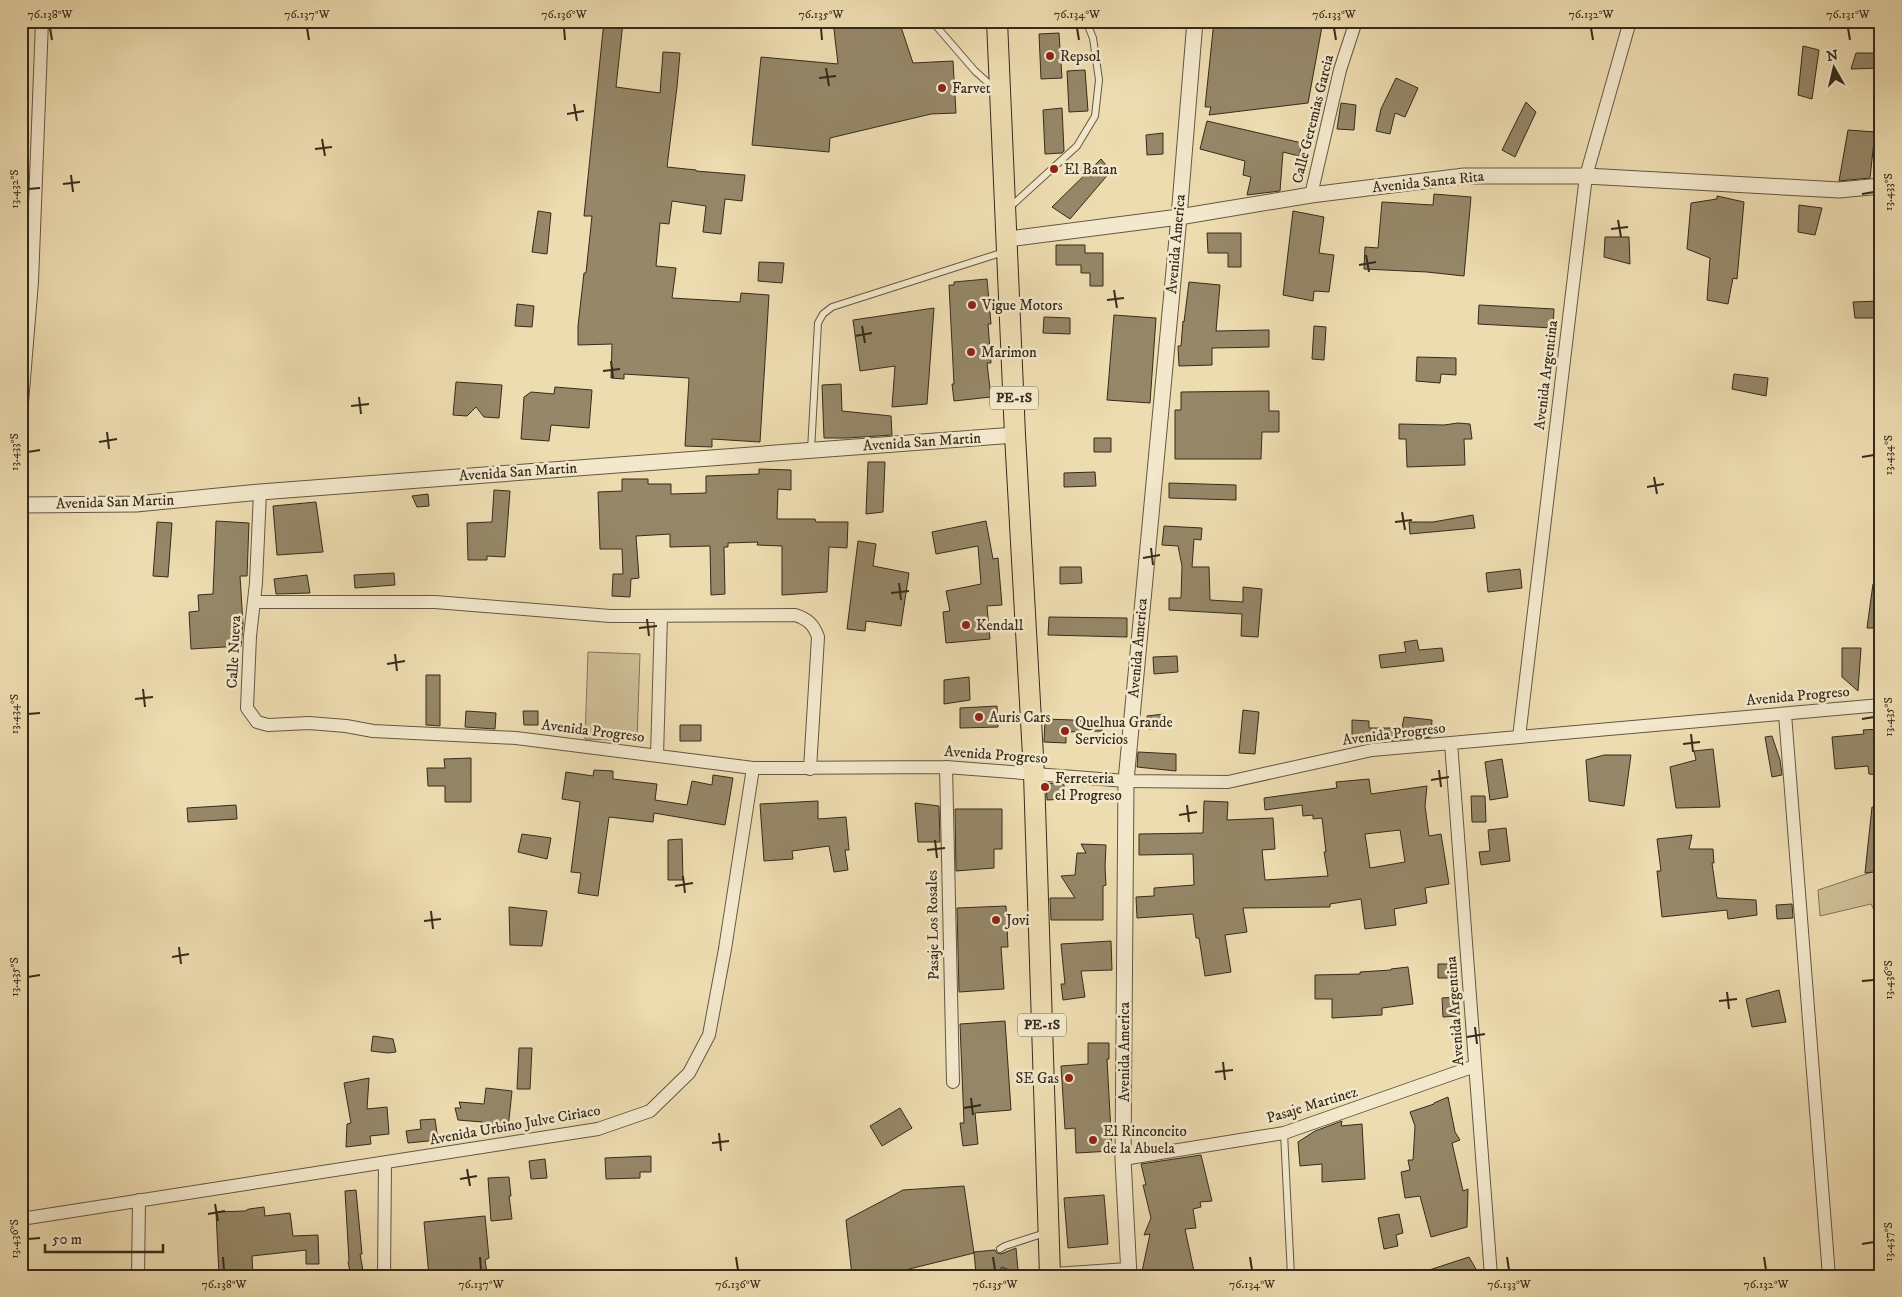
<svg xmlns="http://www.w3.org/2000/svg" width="1902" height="1297" font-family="'IM FELL DW Pica',serif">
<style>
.green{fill:#cebe97;stroke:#827459}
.building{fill:#958768;stroke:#362b1b;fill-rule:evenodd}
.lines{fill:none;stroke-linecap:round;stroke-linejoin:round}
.service-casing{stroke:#645740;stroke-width:8}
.minor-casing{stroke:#645740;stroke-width:14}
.tertiary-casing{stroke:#645740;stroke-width:17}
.trunk-casing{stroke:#362b1b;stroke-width:22}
.service{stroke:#f3e8cc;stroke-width:6}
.minor{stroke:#f3e8cc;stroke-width:12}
.tertiary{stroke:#f3e8cc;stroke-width:15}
.trunk{stroke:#eddcb0;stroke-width:20}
.ticks{fill:none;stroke:#362b1b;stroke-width:2}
.poi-dot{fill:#8f2418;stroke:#f3e8cc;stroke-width:2}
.labels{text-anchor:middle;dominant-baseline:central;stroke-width:5;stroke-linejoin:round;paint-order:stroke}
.shield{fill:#f3e8cc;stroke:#6f6450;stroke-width:1}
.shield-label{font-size:14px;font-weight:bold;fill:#362b1b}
.poi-label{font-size:15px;fill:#362b1b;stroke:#f3e8cc;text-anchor:start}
.street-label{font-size:15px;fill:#362b1b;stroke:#f3e8cc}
.neatline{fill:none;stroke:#362b1b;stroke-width:2}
.ticks-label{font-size:12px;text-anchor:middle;fill:#362b1b}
</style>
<rect width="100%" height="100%" fill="#eddcb0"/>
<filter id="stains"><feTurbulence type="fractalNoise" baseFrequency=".004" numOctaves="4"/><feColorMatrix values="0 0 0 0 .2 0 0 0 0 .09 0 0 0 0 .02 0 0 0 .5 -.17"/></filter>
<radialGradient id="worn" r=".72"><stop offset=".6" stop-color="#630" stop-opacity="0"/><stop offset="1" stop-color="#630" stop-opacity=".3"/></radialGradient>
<path class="green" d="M588,652L640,654L637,741L585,739Z
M1881,869V924L1871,904L1820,916L1818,890Z"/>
<path class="building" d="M604,21L623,22L616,87L660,93L663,52L680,53L677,87L667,167L696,170V171L745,175L742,201L725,199L721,234L703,232L706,206L672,201L669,224L660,223L656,266L676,268L672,298L740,302L741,293L769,295L760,442L712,439V447L685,446L689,378L624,374V379L611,378L612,344L578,345V326L584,273H586L592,216H584Z
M833,21H899L913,63L953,61L956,113L931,114L830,138L829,152L752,145L761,57L838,64Z
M1214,21H1323L1308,103L1209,115L1211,107H1205Z
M1059,33L1062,78L1041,79L1039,34Z
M1803,46L1819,50L1812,99L1798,95Z
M1856,53H1881V68L1851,69Z
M1085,70L1088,111L1069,112L1067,71Z
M1396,78L1418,88L1405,117L1395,113L1390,134L1376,131L1381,109Z
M1526,102L1536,112L1515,157L1502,150Z
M1341,103L1356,105L1354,130L1337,129Z
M1062,108L1064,151L1062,153L1045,154L1043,110Z
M1207,121L1302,143L1299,156L1283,152L1280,191L1247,195L1251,177L1243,175L1245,161L1200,149Z
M1848,130L1875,132L1870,178L1839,181Z
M1163,133V154L1147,155L1146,135Z
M1101,159L1111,171L1070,219L1052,207Z
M1434,194L1471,197L1464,276L1427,272L1364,269L1365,247L1378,248L1382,202L1433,205Z
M1717,196L1744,202L1737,279L1733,278L1728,304L1707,300L1710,258L1687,249L1691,203L1717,199Z
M1799,205L1822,208L1815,235L1798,232Z
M538,211L551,213L547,254L532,252Z
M1293,211L1324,217L1319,253L1334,255L1329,292L1314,291L1313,301L1283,295Z
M1207,233H1241V267H1228V253H1208Z
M1605,237H1629L1630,264L1604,257Z
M1056,245H1085V253H1103V286H1090V273H1081V265H1056Z
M759,262L784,263L782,283L758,281Z
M987,279L991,324H988L991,363H987L991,397L954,401L952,384H954L949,285H954V282Z
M1189,282L1220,285L1216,331L1269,330V347L1212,348V365L1179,366L1178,346H1181L1183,321L1184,322Z
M1881,301V318H1855L1853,302Z
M517,304L534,306L532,327L515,326Z
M1479,305L1554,309L1553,328L1478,324Z
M934,308L927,404L892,407L895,366L860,371L853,320Z
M1114,315L1156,318L1150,403L1107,400Z
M1044,317L1070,318V334L1043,333Z
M1314,326L1326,327L1324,360L1312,359Z
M1417,357L1456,358V375L1441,374L1440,383L1416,381Z
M1734,374L1768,378L1766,396L1732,389Z
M456,382L502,385L499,418L484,417L476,407L467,416L453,415Z
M841,384L842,411L891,416L892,435L847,438H824L822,385Z
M555,387L592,390L589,428L551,425L549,441L521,439L524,397L531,392L554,394Z
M1269,391V411H1279V432H1262L1261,459H1175V410H1181V392Z
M1458,423L1470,424L1472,439H1464L1465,465L1407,467L1406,439H1399V424L1444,425Z
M1094,438H1111V452H1094Z
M868,462H885L883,512L866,514Z
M759,469L791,470V490L778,489L777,519H815L816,522H848L847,548L829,547L827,592L782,595V546L757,545L758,542L728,543V547H724L725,594L711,595L710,546L670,547V534L636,536L639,578L631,579L630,597L612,596L613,574H623L622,549H600L598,492L622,491V479H648V484H671V494L706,493V476L759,474Z
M1095,472L1096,486L1064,487V473Z
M1169,483L1236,485V500L1169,498Z
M494,490L510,491L505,557L487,556V560H468L467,523L492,522Z
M428,494L429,506L417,507L412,496Z
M316,502L323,552L277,555L273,506Z
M1473,515L1475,528L1410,534L1409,522H1433Z
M216,521L249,523L247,576H240L243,624L241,646L191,649L189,612L199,611L198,595L213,594Z
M986,521L993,559L998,558L1002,605L987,606L990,639L946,643L943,612L950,611L946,591L981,584L978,546L936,554L932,532Z
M157,522L172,523L168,577L153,576Z
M1164,526L1202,528L1201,540L1194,539L1192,567H1209L1210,600L1243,602V587L1262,589L1258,637L1241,636L1242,614L1169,610V598H1181L1182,566L1178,546L1162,545Z
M858,541L876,544L873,566L909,573L901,626L866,621L865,631L847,629Z
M1060,567H1081L1082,583L1060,584Z
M1520,569L1522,588L1488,592L1486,573Z
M394,573L395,585L355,588L354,575Z
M307,575L310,593L276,594L274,579Z
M1873,584L1881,585V628H1867Z
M1049,617L1127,618V637L1048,635Z
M1417,640L1419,650L1442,648L1444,661L1381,668L1379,655L1406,652L1404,642Z
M1842,648H1861L1858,691L1842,677Z
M1177,656L1178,672L1154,674L1153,657Z
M426,675H440V726L426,725Z
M969,677L970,700L944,704V680Z
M997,706L998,727L960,728V708Z
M1243,710L1259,712L1255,754L1239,753Z
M466,711L496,713L495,729L465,727Z
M523,711H538V725H524Z
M1164,714L1166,728L1148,729L1147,716Z
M1404,717L1432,720L1431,737L1383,741L1352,740V720L1369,721V728H1402Z
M1045,719L1101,721L1102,731L1066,732V743L1044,742Z
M680,725H701V741H680Z
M1881,729V775L1869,774L1868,766L1835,769L1832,737L1864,734L1863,730Z
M1772,736L1780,760L1782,775L1772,777L1765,737Z
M1713,749L1720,807L1676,808L1670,767L1696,760L1694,751Z
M1138,752L1176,754V771L1137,767Z
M1604,755H1631L1624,806L1589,801L1586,760Z
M471,758V802H445V786H428L427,768H445L444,759Z
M1502,759L1508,797L1490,800L1485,762Z
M594,770L613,771V779L657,784L655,800L687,805L692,781L712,785L713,775L733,778L725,825L654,813L653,822L609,817L598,896L578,893L581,873L571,872L580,802L562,799L566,772L593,776Z
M1369,779L1371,794L1427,786L1425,806L1429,836L1441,834L1449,884L1425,888L1427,903L1394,909L1396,925L1365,929L1361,899L1330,904V907L1243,908L1247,932L1225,935L1231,972L1205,976L1199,938H1196L1193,914L1137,918L1136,897L1154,896V888L1194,885L1193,854L1139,855V834L1203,833L1204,801L1228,802L1227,820L1273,818L1275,849L1262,850L1265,880L1328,876L1324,852H1326L1322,818L1313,819V815L1303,816L1302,805L1265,810L1264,798L1337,788L1336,782ZM1400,830L1405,862L1370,868L1365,834Z
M1046,783L1064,784L1065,799L1047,800Z
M1471,796H1485L1486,822H1472Z
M818,801V819L846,817L849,850H845L848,870L834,872L829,846L792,851L793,859L764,861L760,804Z
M915,803L939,806L940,842H918Z
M236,805L237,819L188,822L187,808Z
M1872,807L1881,808V871L1865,873Z
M955,809H1002V849H994V868L956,871Z
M1506,828L1510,861L1481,865L1479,852L1490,851L1488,830Z
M522,834L551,838L547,859L518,852Z
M1692,835L1689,849H1713L1714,863H1712L1717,898L1756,900L1757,915L1728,919L1727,910L1662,917L1657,871H1661L1657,839Z
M682,839L683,880H668V840Z
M1081,844L1106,845L1105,867L1106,885L1103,886V920H1051L1050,898H1075L1061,876L1075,875L1077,853H1086Z
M1792,904L1793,918L1777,919L1776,905Z
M1006,906L1008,947H1001L1004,989L959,992L957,908Z
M509,907L547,911L542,946L510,945Z
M1111,941L1112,970L1081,971L1085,997L1063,1000L1061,984H1065L1061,944Z
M1438,964H1450L1451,978H1438Z
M1408,967L1413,1004L1382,1008V1015L1332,1018V999H1315V975L1360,974V972L1391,970V969Z
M1779,990L1786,1022L1752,1027L1746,999Z
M1457,997L1458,1016L1443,1017L1442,998Z
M1005,1021L1011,1110L975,1113L978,1144L963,1146L960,1123H964L960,1024Z
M373,1036L393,1039L396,1052L388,1053L371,1051Z
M1088,1043H1109V1059H1107L1112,1151L1076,1153L1075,1128L1065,1129L1061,1066L1088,1064Z
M519,1048H532L530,1089H517Z
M369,1078L367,1109L387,1107L389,1134L370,1136L371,1144L346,1147L347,1124L351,1123L344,1083Z
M486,1088L512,1091L508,1129L482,1126V1122L458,1120L455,1108H461L459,1102L484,1104Z
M1448,1097L1455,1132L1460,1140L1452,1143L1463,1191L1468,1189L1467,1227L1431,1237L1420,1196L1405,1198L1401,1172L1410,1170L1408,1160H1413L1415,1126L1410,1112L1434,1104V1103Z
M900,1108L912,1128L882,1146L870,1126Z
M435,1119L438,1140L408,1143L406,1131L421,1129L420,1120Z
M1342,1121L1341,1126L1362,1124L1365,1179L1322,1182V1164L1300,1166L1298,1142L1315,1131Z
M1201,1155L1212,1201L1200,1202L1201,1207L1193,1209L1196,1228L1185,1229L1195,1276H1141L1150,1234L1144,1235L1151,1218L1143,1185H1146L1141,1164Z
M651,1156V1172H640V1178L606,1179L605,1158Z
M545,1159L547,1178L531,1179L529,1161Z
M509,1177L511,1196H509L512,1219L491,1221L488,1178Z
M964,1186L974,1253L881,1276H852L846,1220L903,1190Z
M356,1190L362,1254H360L364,1276H351L348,1262L349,1261L345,1191Z
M1104,1195L1108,1244L1068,1248L1064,1198Z
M264,1207L265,1216L290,1213L293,1236L318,1235L319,1264H306V1250L252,1256L253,1276H219L216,1212L245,1211L249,1209Z
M1399,1214L1403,1233L1396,1235L1398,1246L1384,1249L1378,1218Z
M485,1216L489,1258L485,1260L487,1273L456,1276H429L424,1222Z
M1016,1248L1018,1270L1012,1271L1002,1267L998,1272L976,1274L974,1252L995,1250L997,1253L1001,1254Z
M1469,1257L1480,1276H1420V1273Z"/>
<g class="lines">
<g class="service-casing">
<path id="service" d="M935,21L937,27L975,71L995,89
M1009,208L1077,146L1095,116L1099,80L1093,38L1086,21
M811,450L818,323L823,314L832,307L1004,252
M1284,1133L1291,1276
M1000,1249L1005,1246L1045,1233
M1054,1271L1128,1266
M1003,1272L1011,1276"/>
</g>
<g class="minor-casing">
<path id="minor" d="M1311,195L1340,70L1356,21
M21,415L32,282L42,21
M260,492L256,583L250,636L247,708L257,722L268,725L309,723L346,726L373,731L516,738L753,768L946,767L1126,781L1228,782L1372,750L1881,705
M254,602H435L610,616L795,615C808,619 814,625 818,637L810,769
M1785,714L1829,1276
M1519,737L1586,176L1630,21
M1451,743L1491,1276
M657,756L661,616
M946,767L953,1082
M1123,1159L1284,1133L1475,1066
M21,1219L598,1129L650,1111L689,1073L709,1035L725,949L753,768
M138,1276L139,1200
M384,1276L385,1163"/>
</g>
<g class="tertiary-casing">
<path id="tertiary" d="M1008,239L1179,217L1311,195L1464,176H1586L1839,190L1881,186
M21,505L136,504L260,492L1015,435
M1129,1276L1123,1159L1126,781L1179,217L1195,21"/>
</g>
<g class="trunk-casing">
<path id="trunk" d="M997,21L1015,435L1034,774L1050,1276"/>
</g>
<use href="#service" class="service"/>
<use href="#minor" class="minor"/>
<use href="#tertiary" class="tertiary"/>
<use href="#trunk" class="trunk"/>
</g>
<path class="ticks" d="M50,28L52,40M307,28L309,40M564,28L565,40M821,28L822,40M1077,28L1079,40M1334,28L1336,40M1591,28L1593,40M1848,28L1850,40M826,68L829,86M819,78L836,76M574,104L577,121M567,114L584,111M322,139L325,156M315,149L332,147M71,175L73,192M63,184L80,182M28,189L40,188M1862,194L1874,192M1618,220L1621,237M1611,229L1628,227M1366,255L1369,272M1359,265L1376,262M1114,290L1117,308M1107,300L1124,298M862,326L865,343M855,336L872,333M611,361L613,378M603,371L620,369M359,397L361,414M351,406L369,404M107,432L109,449M99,442L117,439M28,452L40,450M1862,457L1874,455M1654,477L1657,494M1647,487L1664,484M1402,512L1405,530M1395,522L1412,520M1151,548L1153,565M1143,558L1160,555M899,583L901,600M891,593L909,591M647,619L649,636M639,628L657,626M395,654L397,671M387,664L405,661M143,689L145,707M135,699L153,697M28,714L40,713M1862,719L1874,717M1691,734L1693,752M1683,744L1700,742M1439,770L1441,787M1431,780L1449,777M1187,805L1189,822M1179,815L1197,812M935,840L937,858M927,850L945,848M683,876L685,893M675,886L693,883M431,911L433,929M424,921L441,919M179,947L181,964M172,957L189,954M28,977L40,975M1862,981L1874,980M1727,992L1729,1009M1719,1001L1737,999M1475,1027L1477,1044M1467,1037L1485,1034M1223,1062L1225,1080M1215,1072L1233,1070M971,1098L973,1115M964,1108L981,1105M719,1133L721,1151M712,1143L729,1141M467,1169L470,1186M460,1179L477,1176M215,1204L218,1221M208,1214L225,1211M28,1239L40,1238M1862,1244L1874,1242M223,1257L224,1270M480,1257L481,1270M736,1257L738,1270M993,1257L995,1270M1250,1257L1252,1270M1507,1257L1509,1270M1764,1257L1766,1270"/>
<g class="poi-dot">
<circle cx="1050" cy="56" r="5"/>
<circle cx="942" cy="88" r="5"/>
<circle cx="1054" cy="169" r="5"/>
<circle cx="972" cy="305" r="5"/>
<circle cx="971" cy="352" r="5"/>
<circle cx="966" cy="625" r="5"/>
<circle cx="979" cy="717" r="5"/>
<circle cx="1065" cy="731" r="5"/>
<circle cx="1045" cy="787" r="5"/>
<circle cx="996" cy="920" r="5"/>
<circle cx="1069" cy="1078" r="5"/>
<circle cx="1093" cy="1140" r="5"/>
</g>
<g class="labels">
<g class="shield">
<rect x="990" y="386.5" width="48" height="23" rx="4"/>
<rect x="1018" y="1013.5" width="48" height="23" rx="4"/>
</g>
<g class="shield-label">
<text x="1014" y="398">PE-1S</text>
<text x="1042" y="1025">PE-1S</text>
</g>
<g class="poi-label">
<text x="1060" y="56">Repsol</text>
<text x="952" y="88">Farvet</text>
<text x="1064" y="169">El Batan</text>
<text x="982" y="305">Vigue Motors</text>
<text x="981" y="352">Marimon</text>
<text x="976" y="625">Kendall</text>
<text x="989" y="717">Auris Cars</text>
<text x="1075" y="722">Quelhua Grande<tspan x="1075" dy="17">Servicios</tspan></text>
<text x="1055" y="778">Ferreteria<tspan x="1055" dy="17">el Progreso</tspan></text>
<text x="1006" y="920">Jovi</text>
<text x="1059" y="1078" text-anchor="end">SE Gas</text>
<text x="1103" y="1131">El Rinconcito<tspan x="1103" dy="17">de la Abuela</tspan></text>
</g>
<g class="street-label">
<text transform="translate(1313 119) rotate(-76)">Calle Geremias Garcia</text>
<text transform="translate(1428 182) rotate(-6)">Avenida Santa Rita</text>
<text transform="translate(1176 244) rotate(-85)">Avenida America</text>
<text transform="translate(1546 375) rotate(-83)">Avenida Argentina</text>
<text transform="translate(922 442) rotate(-4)">Avenida San Martin</text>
<text transform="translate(518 472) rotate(-4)">Avenida San Martin</text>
<text transform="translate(115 502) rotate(-2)">Avenida San Martin</text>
<text transform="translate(1138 648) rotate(-85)">Avenida America</text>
<text transform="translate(234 652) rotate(-87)">Calle Nueva</text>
<text transform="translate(1798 696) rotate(-5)">Avenida Progreso</text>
<text transform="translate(593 731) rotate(7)">Avenida Progreso</text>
<text transform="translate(1394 734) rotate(-7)">Avenida Progreso</text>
<text transform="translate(996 755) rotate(4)">Avenida Progreso</text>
<text transform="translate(933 925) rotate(-91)">Pasaje Los Rosales</text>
<text transform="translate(1455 1011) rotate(-94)">Avenida Argentina</text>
<text transform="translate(1124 1052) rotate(-90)">Avenida America</text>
<text transform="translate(1312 1105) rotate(-17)">Pasaje Martinez</text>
<text transform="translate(515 1125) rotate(-10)">Avenida Urbino Julve Ciriaco</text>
</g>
</g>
<rect width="1902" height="1297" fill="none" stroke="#eddcb0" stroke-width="55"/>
<g transform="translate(1834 68) rotate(352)" stroke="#f3e8cc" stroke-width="4" paint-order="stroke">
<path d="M0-4L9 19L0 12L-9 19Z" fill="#362b1b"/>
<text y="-8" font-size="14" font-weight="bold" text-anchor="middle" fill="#362b1b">N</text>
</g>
<path d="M45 1244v8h118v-8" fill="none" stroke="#362b1b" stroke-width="2.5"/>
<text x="52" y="1244" font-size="15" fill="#362b1b" stroke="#f3e8cc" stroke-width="4" paint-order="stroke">50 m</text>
<rect x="28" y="28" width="1846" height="1242" class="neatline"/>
<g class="ticks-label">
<text x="50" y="18">76.138°W</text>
<text x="307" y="18">76.137°W</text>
<text x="564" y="18">76.136°W</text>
<text x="821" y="18">76.135°W</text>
<text x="1077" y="18">76.134°W</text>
<text x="1334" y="18">76.133°W</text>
<text x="1591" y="18">76.132°W</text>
<text x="1848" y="18">76.131°W</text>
<text transform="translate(14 189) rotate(-90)" y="4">13.432°S</text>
<text transform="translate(1888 192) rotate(-90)" y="4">13.433°S</text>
<text transform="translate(14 452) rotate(-90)" y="4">13.433°S</text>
<text transform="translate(1888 455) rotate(-90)" y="4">13.434°S</text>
<text transform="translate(14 714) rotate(-90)" y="4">13.434°S</text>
<text transform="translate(1888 717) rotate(-90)" y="4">13.435°S</text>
<text transform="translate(14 977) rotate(-90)" y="4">13.435°S</text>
<text transform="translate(1888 980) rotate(-90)" y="4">13.436°S</text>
<text transform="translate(14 1239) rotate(-90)" y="4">13.436°S</text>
<text transform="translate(1888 1242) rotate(-90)" y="4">13.437°S</text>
<text x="224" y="1288">76.138°W</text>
<text x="481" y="1288">76.137°W</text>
<text x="738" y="1288">76.136°W</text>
<text x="995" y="1288">76.135°W</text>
<text x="1252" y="1288">76.134°W</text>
<text x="1509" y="1288">76.133°W</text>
<text x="1766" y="1288">76.132°W</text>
</g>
<rect width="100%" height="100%" filter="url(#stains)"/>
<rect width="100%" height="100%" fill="url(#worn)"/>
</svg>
